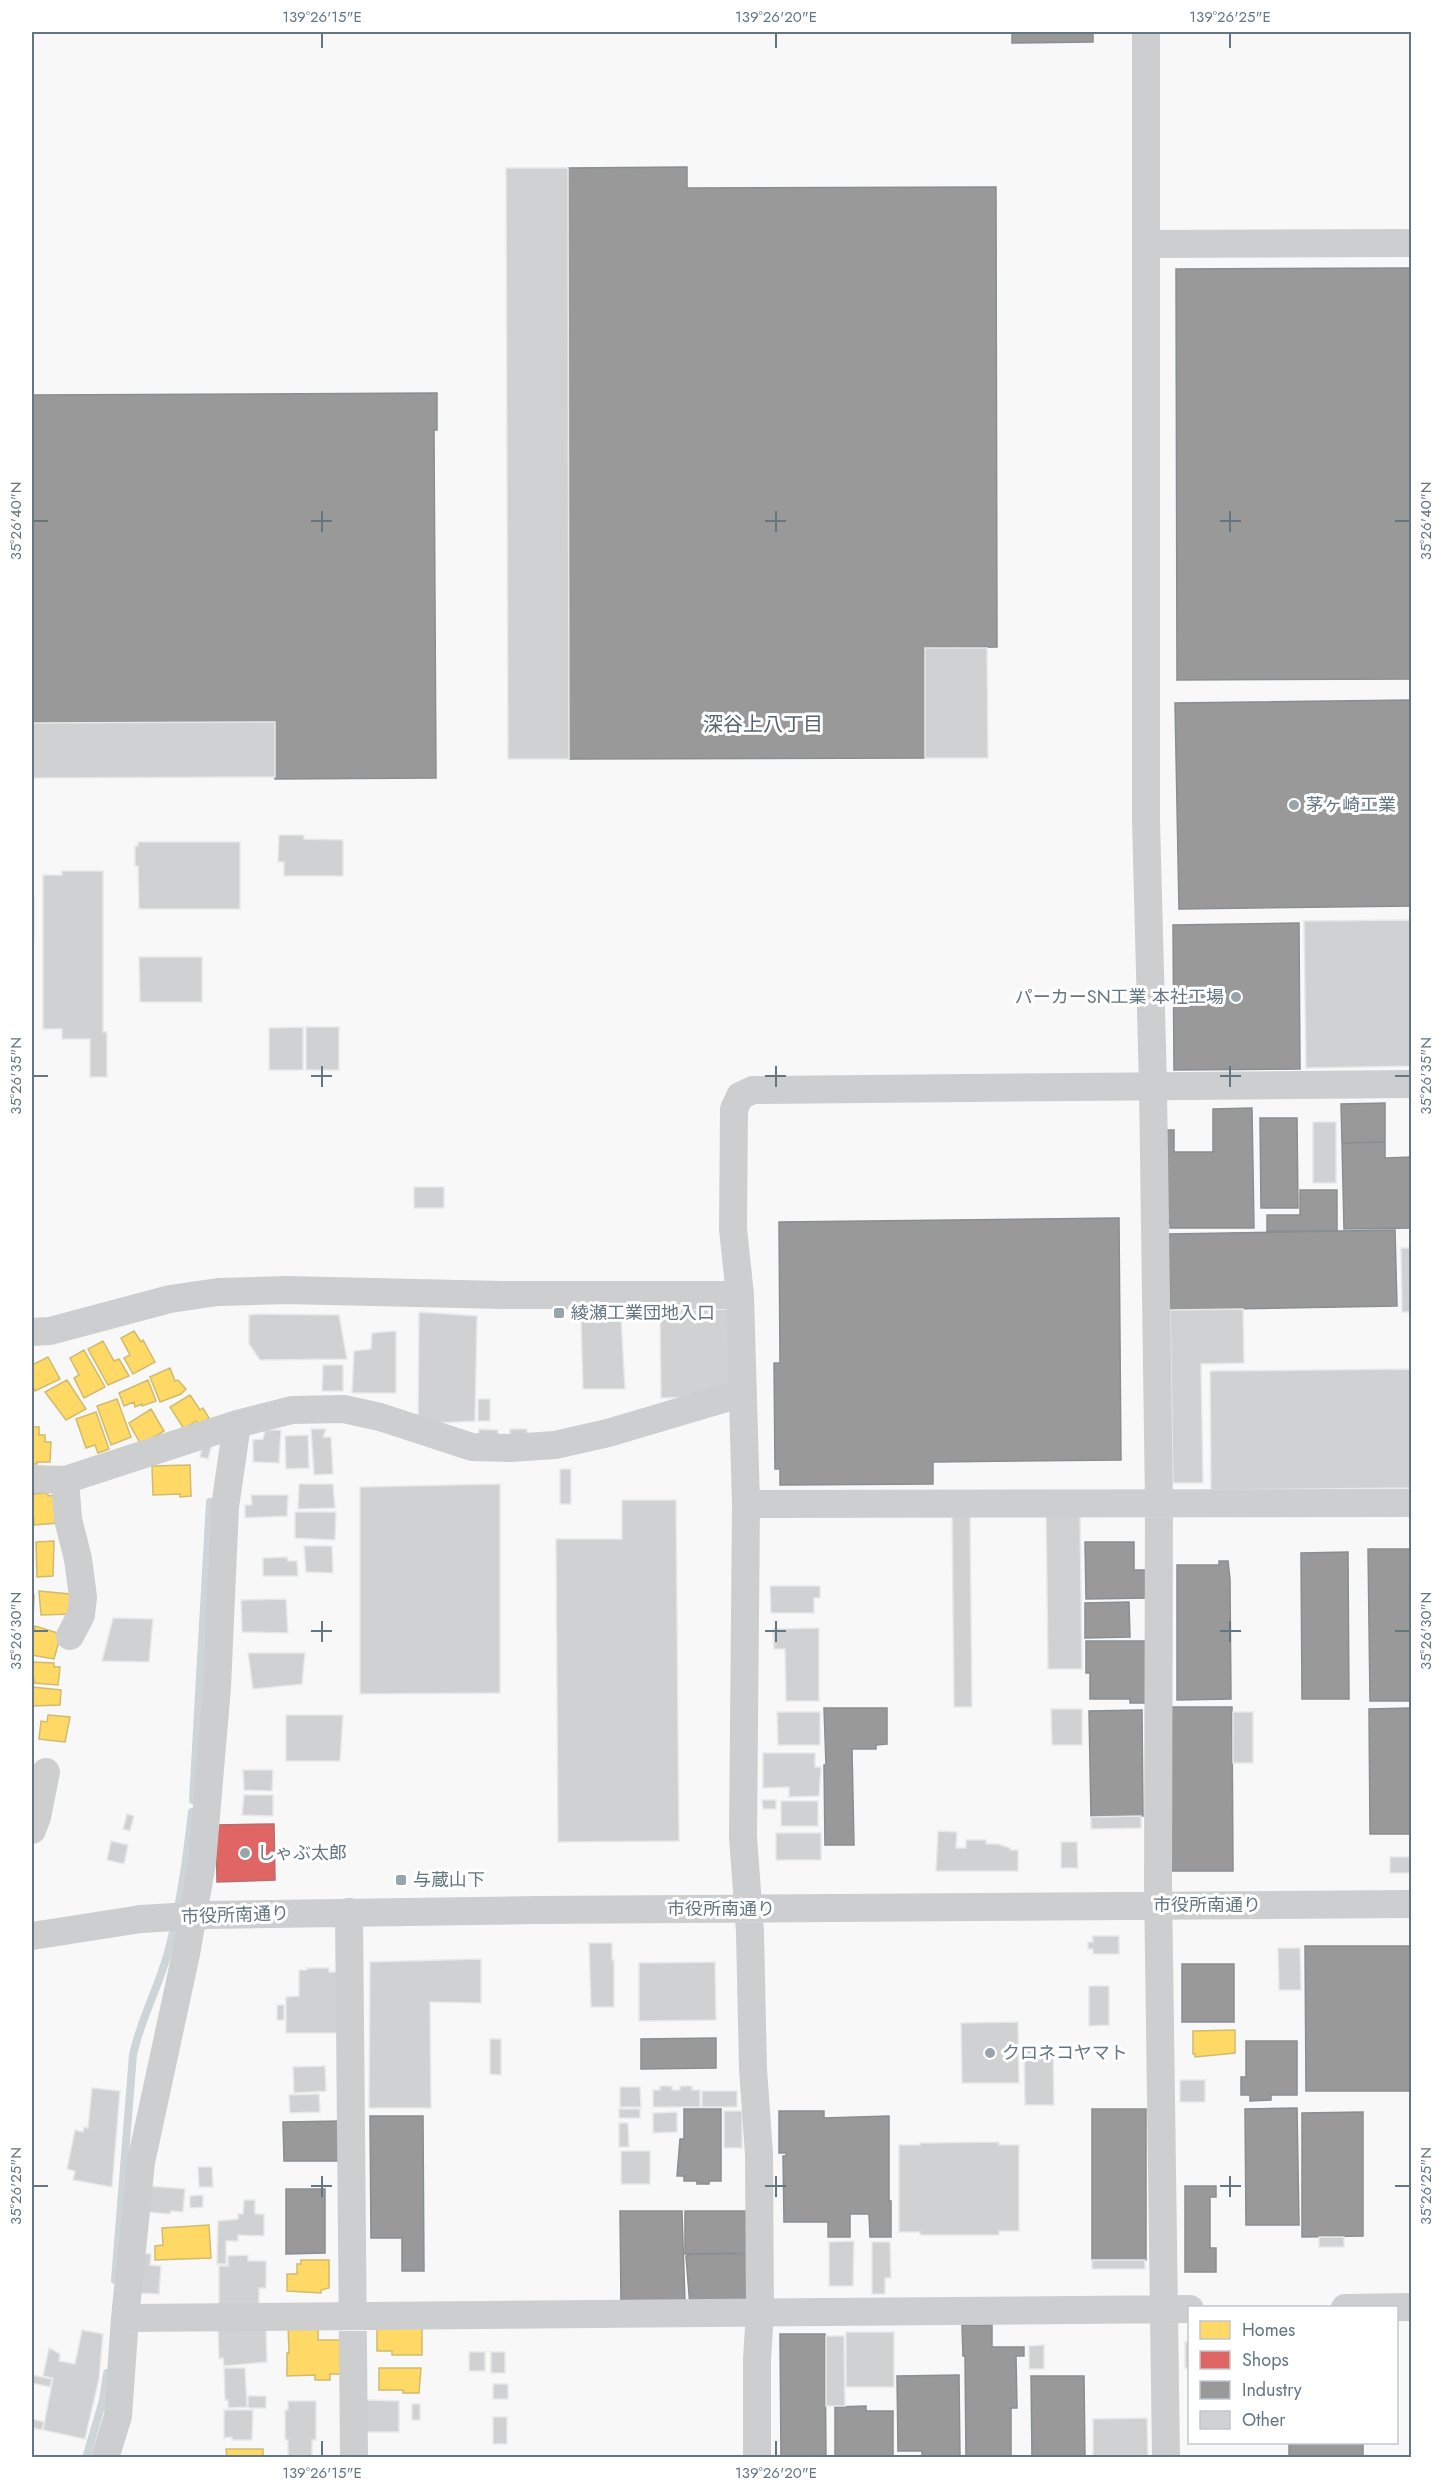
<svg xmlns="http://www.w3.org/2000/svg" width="1443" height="2489" font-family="Jost,'Noto Sans JP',sans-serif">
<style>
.homes{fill:#ffd966;stroke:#d0bb6e;stroke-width:1.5}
.shops{fill:#e06666;stroke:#bb6b6e;stroke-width:1.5}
.industry{fill:#999;stroke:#898e92;stroke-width:1.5}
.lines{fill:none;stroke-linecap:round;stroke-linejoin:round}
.stream{stroke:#cdd5d8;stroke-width:8}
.building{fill:#cfd1d2;stroke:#e8e8e8;stroke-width:1.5}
.minor{stroke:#cdcecf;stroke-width:28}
.minor-bridge{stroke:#cdcecf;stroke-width:28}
.ticks{fill:none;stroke:#647682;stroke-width:2}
.poi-dot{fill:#98a4ab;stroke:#fff;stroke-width:2}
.labels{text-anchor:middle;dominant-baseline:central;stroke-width:6;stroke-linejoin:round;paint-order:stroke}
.poi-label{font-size:18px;fill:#647682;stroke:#fff;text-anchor:start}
.street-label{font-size:18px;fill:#647682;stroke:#fff}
.neighbourhood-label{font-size:20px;fill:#56646d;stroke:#fff}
.neatline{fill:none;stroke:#647682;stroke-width:2}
.ticks-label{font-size:15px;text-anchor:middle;fill:#647682}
</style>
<rect width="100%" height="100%" fill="#f8f8f8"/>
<path class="homes" d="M134,1331L141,1342L143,1340L155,1362L133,1374L124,1358L130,1355L121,1338Z
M103,1341L114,1361L119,1359L129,1376L108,1385L88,1349Z
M84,1350L105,1387L84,1398L74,1378L79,1375L70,1358Z
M48,1357L60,1379L35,1391L32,1384V1365Z
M170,1368L175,1381L178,1380L186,1389L181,1394L160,1402L150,1377Z
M67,1380L86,1409L66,1420L45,1392Z
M148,1380L156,1401L142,1406V1404L135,1407L134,1402L124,1406L119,1393Z
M190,1395L200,1410L203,1408L209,1418L199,1425L196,1421L184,1429L170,1407Z
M117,1399L131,1437L111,1445L97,1406Z
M151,1409L164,1431L141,1445L129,1423Z
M96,1412L109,1449L98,1453L95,1445L86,1448L76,1419Z
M32,1427H39V1435H45V1442H51L50,1462H37V1464H32Z
M190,1465L191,1496L180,1497V1494L153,1495L152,1466Z
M48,1493V1496L57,1495L59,1523L34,1525L32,1494Z
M54,1541L53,1576L37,1577L36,1542Z
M39,1591L70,1594L71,1614L41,1615Z
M32,1595H34L33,1622H32Z
M35,1626L61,1634L54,1659L32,1655V1638Z
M32,1662L54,1663V1667H60L58,1685L34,1683V1679H32Z
M32,1687L61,1690L60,1705L32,1706Z
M48,1715L70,1717L65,1742L39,1739L41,1721L47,1722Z
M1235,2030V2053L1195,2057V2054H1193V2031Z
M209,2225L211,2258L155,2260V2246L163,2245L162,2228Z
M301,2260H329V2288L321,2290V2293L287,2291V2274H297V2264H301Z
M288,2324H318V2340H341V2374H330V2380H315V2375L287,2376V2353H289Z
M377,2327H422V2355H392V2351H377Z
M379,2368H421L419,2393H403V2390H379Z
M226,2449H263V2458H222L227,2457Z"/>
<path class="shops" d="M274,1824L275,1880L217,1882L216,1825Z"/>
<path class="industry" d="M1012,32H1093V42L1012,43Z
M687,167V188L996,187L997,647L925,648V758L569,759L568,168Z
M1412,268V679L1177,680L1176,269Z
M437,393V430H434L436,778L275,779V722L32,723V395Z
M1412,700V906L1179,909L1175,703Z
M1299,923L1300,1069L1174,1070L1173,925Z
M1385,1103V1142L1342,1143L1341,1104Z
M1252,1108L1254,1228H1170V1223H1165L1164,1130H1174V1152H1213V1109Z
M1260,1118H1297L1298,1208H1261Z
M1385,1142V1158L1412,1157V1228L1344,1229L1342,1143Z
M1300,1190H1337V1231H1267V1215H1300Z
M1119,1218L1121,1460L933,1462V1484L780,1485V1469H775L774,1363H780L779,1222Z
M1395,1230L1397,1306L1170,1310L1169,1234Z
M1085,1542H1134V1570H1148V1598L1086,1599Z
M1368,1549H1412V1701H1370Z
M1348,1552L1349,1699H1302L1301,1553Z
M1219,1561H1228L1230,1579L1231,1699L1177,1700V1565H1219Z
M1129,1602L1130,1637L1085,1638V1603Z
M1086,1641H1148L1149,1703H1130V1699H1090V1673H1086Z
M1171,1707H1232L1233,1871H1171Z
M824,1708H887V1744L876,1745V1749H852L854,1845H825L824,1765H826Z
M1412,1708V1834H1370L1369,1709Z
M1142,1710L1143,1816L1091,1817L1089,1711Z
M1305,1946H1412V2091H1306Z
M1182,1964H1234V2022H1182Z
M716,2038V2068L641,2069V2039Z
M1246,2041H1297V2095H1271V2100L1250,2101V2095H1241V2077H1246Z
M1297,2108L1299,2225H1246L1245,2109Z
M684,2109H721V2181H709V2184H697V2181H684V2176H677L680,2139H684Z
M1092,2109H1146V2260H1092Z
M779,2111H824V2118L889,2116V2201H891V2237H870L869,2214H850V2237H828V2222H784L783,2156H786V2153H779Z
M1363,2112V2236L1302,2237V2113Z
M370,2116H423L424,2271H402V2238H371Z
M342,2121V2161H284L283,2122Z
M1185,2186H1216V2197H1210V2248H1216V2272H1185Z
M286,2189H325V2253L286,2254Z
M620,2211H682L685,2303L621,2302Z
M685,2211H746L747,2253L685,2254Z
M691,2254H747L748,2301L690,2307L686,2256Z
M962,2325H992V2347H1024V2356H1016L1017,2408H1011V2458H966L965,2356H963Z
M780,2334H825L826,2458H781Z
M959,2375L960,2458H922V2451H898L897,2376Z
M1031,2376H1084L1085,2458H1032Z
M866,2406V2411H893V2458H835V2407Z
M1289,2442H1363V2458H1289Z"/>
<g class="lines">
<path class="stream" d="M193,1800L210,1502
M115,2280L133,2055C141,2017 161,1983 170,1945C181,1902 187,1856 192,1812
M86,2458L103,2400L107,2373"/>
</g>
<path class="building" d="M506,168H568L569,759H508Z
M925,648H987L988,758H925Z
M275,722V777L32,778V723Z
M279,835H304V839L343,840V876H284V862H278Z
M138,842H240V909H139L138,866H135V846H138Z
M62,871H103V1032H107V1077H90V1039H62V1029H43V875H62Z
M32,897H34V939H32Z
M1412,920V1066L1306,1068L1304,921Z
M139,957H202V1002H140Z
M303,1027V1070H269V1028Z
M306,1027H339V1070H306Z
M1313,1122H1336V1183H1313Z
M414,1187H444V1208H414Z
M1401,1248H1412V1312H1402Z
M732,1309L733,1387L708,1397L661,1398L660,1310Z
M1243,1309L1244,1363L1201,1364L1203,1483H1173L1170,1310Z
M419,1312L477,1316L475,1421L418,1424Z
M257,1314L339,1315L347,1359L260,1360L249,1344V1315Z
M621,1317L625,1389H583L581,1320Z
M396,1331V1393H352L354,1351L371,1349L372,1333Z
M323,1365H343V1391H322Z
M1412,1369V1488L1211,1490L1210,1371Z
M478,1399H490V1421H478Z
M311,1429H326L323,1437H331L333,1474L314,1475Z
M479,1429L498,1430V1438L478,1437Z
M510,1429H527V1439H510Z
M265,1430H281L279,1463L253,1462V1440L263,1439Z
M308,1435L309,1468L286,1469L285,1436Z
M203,1442L212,1444L208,1459L200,1457Z
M560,1469H571V1504H560Z
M299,1484H333L335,1508L298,1509Z
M500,1484V1693L360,1694V1487Z
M251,1495H288L287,1516L245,1518V1505H252Z
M622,1500H676L679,1841L558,1842L556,1539H622Z
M970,1511L972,1707H954L952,1512Z
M1046,1511H1080L1082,1669H1048Z
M295,1512H336L335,1540L295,1538Z
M304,1546H332L333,1573L306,1572Z
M287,1557L288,1561H297L298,1576H263V1558Z
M770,1586H820V1598H814V1613H771Z
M286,1599L288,1633L242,1632L241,1600Z
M113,1618L153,1619L149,1662L102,1661Z
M819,1628V1701H786L785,1649H774L773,1629Z
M248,1653H305L302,1684L253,1689Z
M1051,1709H1082V1745H1052Z
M777,1712H820V1745H778Z
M1233,1712H1253V1763H1233Z
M286,1715H343L340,1761H286Z
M763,1753H815V1767H821L819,1796L789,1797V1787L763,1788Z
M243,1770H273L272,1791L244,1790Z
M244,1795H273V1816L242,1815Z
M762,1800H776V1809H763Z
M781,1801H818V1826H781Z
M127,1814L134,1816L130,1831L123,1829Z
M1141,1816V1828L1091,1829V1817Z
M938,1831L957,1832L956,1848H966V1840H986V1844H998L1010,1848V1850H1018V1871H936Z
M776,1833H821V1860H776Z
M111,1841L128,1845L124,1864L107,1860Z
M1061,1842H1077L1078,1868H1061Z
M1390,1857H1412V1873H1390Z
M1092,1936H1119V1954H1093V1949H1088V1942H1093Z
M589,1943H612V1960H614V2007H591Z
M1278,1948H1300L1301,1990H1279Z
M481,1959V2003L430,2002L431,2108H369L370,1962Z
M715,1962L716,2020L639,2021V1963Z
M307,1968H329V1972H343V2033H286V1997L299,1996V1970H307Z
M1089,1986H1109V2025L1089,2026Z
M277,2005H284V2020H277Z
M1018,2022L1019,2083H962L961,2023Z
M490,2039H501V2075L490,2074Z
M1024,2046H1053L1054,2105H1025Z
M325,2066L326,2091L294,2093L293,2067Z
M1180,2080H1205V2102H1180Z
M660,2086H672V2090H680V2086H692V2090H700V2107H653V2090H660Z
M620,2087H640L641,2107H620Z
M92,2088L120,2091L112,2187L73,2180L75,2171L67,2169L75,2130L83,2132L84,2127L88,2128Z
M702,2091H737V2107H702Z
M319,2094L320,2112L290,2113L289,2095Z
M619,2109H640V2118H619Z
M724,2111H742V2148H724Z
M677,2112V2132L653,2133V2113Z
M619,2123H628L629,2147H619Z
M999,2142V2145H1019V2231H999V2235H920V2232H899V2145H920V2143Z
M621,2151H650V2184H621Z
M198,2167H212L213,2187H199Z
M149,2186L185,2189L183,2212L171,2211L170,2214L147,2212Z
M203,2195V2207L190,2208V2196Z
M244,2200H255V2214H264V2236L238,2235V2241H226V2264H217L218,2221L238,2219V2214H243Z
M1319,2237H1344V2247H1319Z
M854,2241L853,2286H829V2242Z
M872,2242H890L891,2278H885V2294H872Z
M141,2253L151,2254L150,2265L161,2266L159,2294L138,2293Z
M248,2255V2261H266V2288H259V2306H219V2266H228V2256Z
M1092,2260H1145V2269H1092Z
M266,2327L267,2362L224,2366L223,2358L219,2359L218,2330Z
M82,2330L103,2334L99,2379L85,2439L43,2430L53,2378L43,2376L49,2348L60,2354L59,2361L75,2364Z
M846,2332H894V2387H846Z
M826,2336H844L845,2406H826Z
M1185,2342H1190V2368H1185Z
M1044,2345V2369H1029V2346Z
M469,2352H485V2371H469Z
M491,2352H505V2373H491Z
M224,2368H245L247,2407L228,2408V2400H225Z
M32,2375L52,2379L50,2387L32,2383Z
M493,2384H508V2399H493Z
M248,2396H266V2408H248Z
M366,2400L399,2401V2432H366Z
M288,2401H316V2440H312V2456H288V2440H285V2410H288Z
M412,2404H420V2420H412Z
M224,2410H253L252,2440H232V2437L224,2438Z
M493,2417H507V2444H493Z
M1147,2418L1148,2458H1093V2419Z
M32,2419L44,2422L42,2430L32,2428Z"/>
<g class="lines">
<path class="minor" d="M1146,32V820L1153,1086L1159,1504L1158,1883L1166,2458
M1146,244L1412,243
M32,1332L50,1331L170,1299L218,1292L286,1290L502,1295H740
M32,1479L65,1480L237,1424L292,1410L344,1409L380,1417L472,1447L510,1448L555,1445L608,1433L743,1393
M65,1480L68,1519L78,1559L83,1597L81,1615L70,1636
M746,1504L1412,1503
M32,1830L37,1817L46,1772
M349,1912L354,2458
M207,1915L537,1910L1412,1904
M32,1936L141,1919
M1345,2308L1412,2307
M125,2318L1190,2309
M105,2458L118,2416L125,2318L141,2162L186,1954L202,1863L217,1687L225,1507L237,1424
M757,2458V2359L760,2311L759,2154L753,2069L750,1932L743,1837L746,1504L740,1295L733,1229L734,1109L740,1096L753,1090L1412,1084"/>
<path class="minor-bridge" d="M141,1919L207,1915"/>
</g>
<path class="ticks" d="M322,33V48M776,33V48M1230,33V48M322,511V532M776,511V532M1230,511V532M33,521H48M311,521H332M765,521H786M1220,521H1241M1395,521H1410M322,1066V1087M776,1066V1087M1230,1066V1087M33,1076H48M311,1076H332M765,1076H786M1220,1076H1241M1395,1076H1410M322,1621V1642M776,1621V1642M1230,1621V1642M33,1631H48M311,1631H332M765,1631H786M1220,1631H1241M1395,1631H1410M322,2176V2197M776,2176V2197M1230,2176V2197M33,2186H48M311,2186H332M765,2186H786M1220,2186H1241M1395,2186H1410M322,2441V2456M776,2441V2456"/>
<g class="poi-dot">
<circle cx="1294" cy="805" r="6"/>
<circle cx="1236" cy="997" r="6"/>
<rect x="553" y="1307" width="12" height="12" rx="3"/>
<circle cx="245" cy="1853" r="6"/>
<rect x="395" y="1874" width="12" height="12" rx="3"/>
<circle cx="990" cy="2053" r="6"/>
</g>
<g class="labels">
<g class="poi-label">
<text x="1306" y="805">茅ヶ崎工業</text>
<text x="1224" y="997" text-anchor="end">パーカーSN工業 本社工場</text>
<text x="571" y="1313">綾瀬工業団地入口</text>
<text x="257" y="1853">しゃぶ太郎</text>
<text x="413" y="1880">与蔵山下</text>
<text x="1002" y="2053">クロネコヤマト</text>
</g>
<g class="street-label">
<text x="1207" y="1905">市役所南通り</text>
<text x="721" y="1909">市役所南通り</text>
<text transform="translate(235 1915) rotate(-2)">市役所南通り</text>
</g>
<g class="neighbourhood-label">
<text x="763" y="724">深谷上八丁目</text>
</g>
</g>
<rect width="1443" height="2489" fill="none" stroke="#ffffff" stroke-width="66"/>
<rect x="1188" y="2306" width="210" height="138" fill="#ffffff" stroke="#c1c8cd" stroke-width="1.5"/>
<rect x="1200" y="2321" width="30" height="18" fill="#ffd966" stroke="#c1c8cd" stroke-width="1.5"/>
<text x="1242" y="2336" font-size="18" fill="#647682">Homes</text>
<rect x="1200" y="2351" width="30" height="18" fill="#e06666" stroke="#c1c8cd" stroke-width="1.5"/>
<text x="1242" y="2366" font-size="18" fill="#647682">Shops</text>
<rect x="1200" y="2381" width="30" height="18" fill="#999999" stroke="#c1c8cd" stroke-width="1.5"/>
<text x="1242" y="2396" font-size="18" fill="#647682">Industry</text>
<rect x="1200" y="2411" width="30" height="18" fill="#cfd1d2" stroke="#c1c8cd" stroke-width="1.5"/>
<text x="1242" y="2426" font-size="18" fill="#647682">Other</text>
<rect x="33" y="33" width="1377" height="2423" class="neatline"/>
<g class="ticks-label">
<text x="322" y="22">139°26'15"E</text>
<text x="776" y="22">139°26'20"E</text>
<text x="1230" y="22">139°26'25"E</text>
<text transform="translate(16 521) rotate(-90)" y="5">35°26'40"N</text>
<text transform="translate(1426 521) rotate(-90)" y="5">35°26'40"N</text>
<text transform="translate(16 1076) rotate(-90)" y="5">35°26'35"N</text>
<text transform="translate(1426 1076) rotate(-90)" y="5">35°26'35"N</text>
<text transform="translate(16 1631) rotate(-90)" y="5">35°26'30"N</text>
<text transform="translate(1426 1631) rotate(-90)" y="5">35°26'30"N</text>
<text transform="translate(16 2186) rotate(-90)" y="5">35°26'25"N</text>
<text transform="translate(1426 2186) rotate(-90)" y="5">35°26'25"N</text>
<text x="322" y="2478">139°26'15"E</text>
<text x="776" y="2478">139°26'20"E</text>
</g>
</svg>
